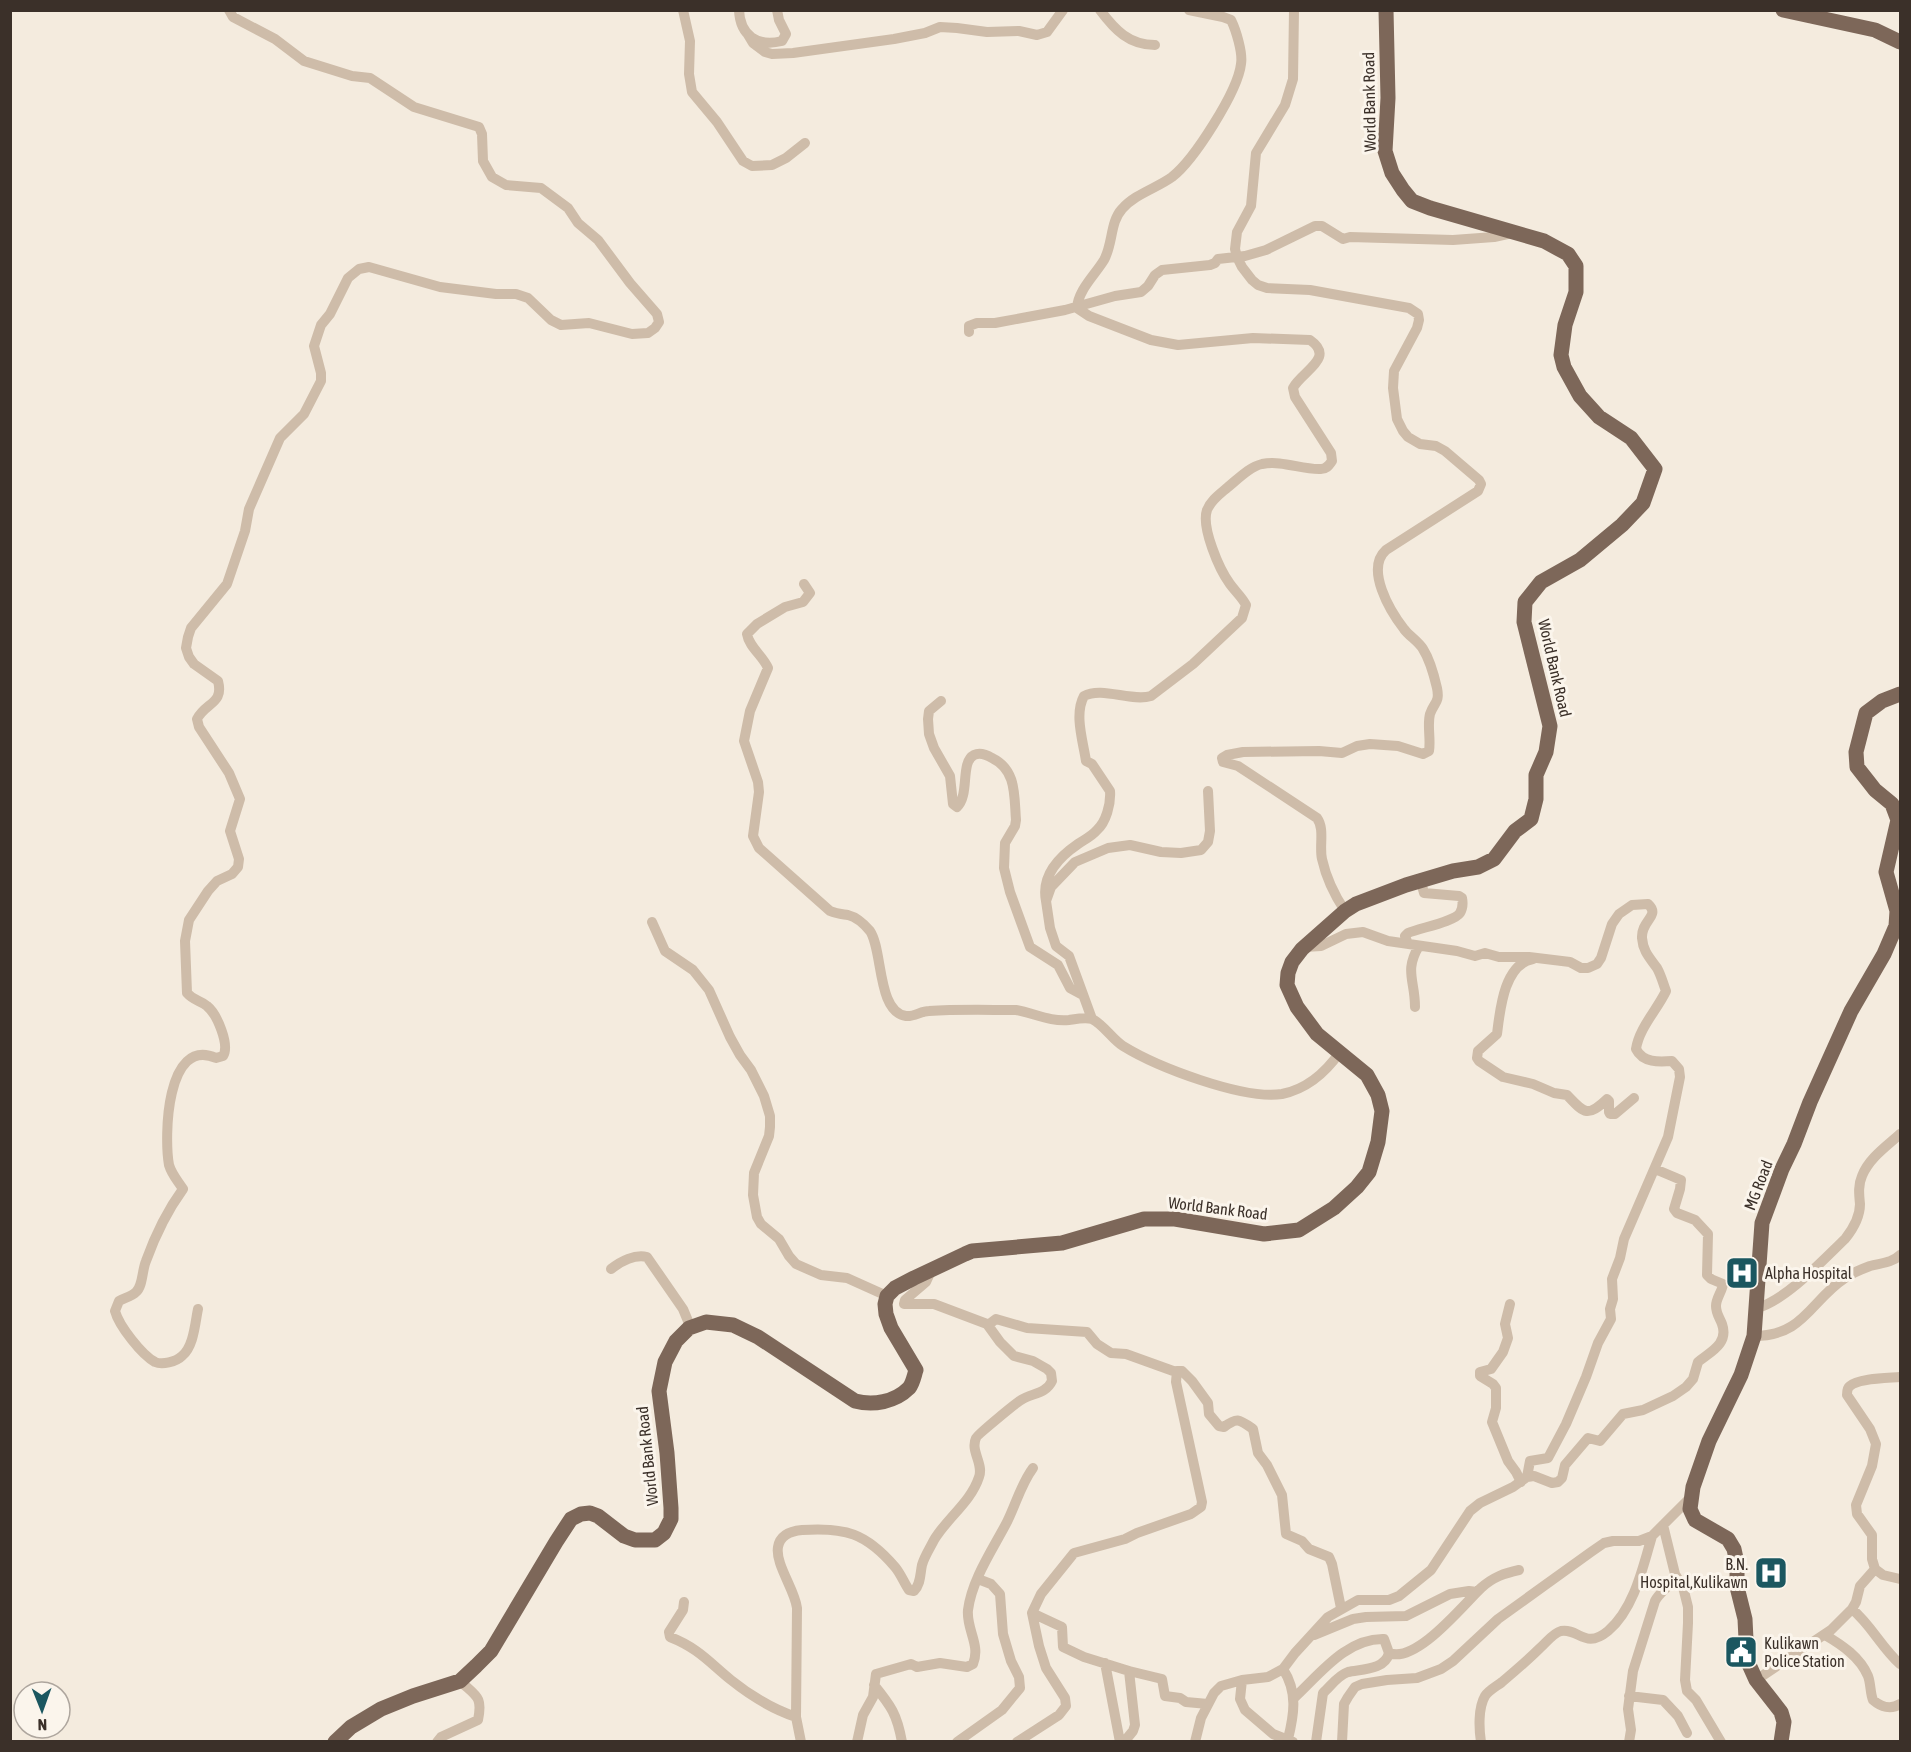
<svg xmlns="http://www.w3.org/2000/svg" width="1911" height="1752" font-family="'Asap Condensed',sans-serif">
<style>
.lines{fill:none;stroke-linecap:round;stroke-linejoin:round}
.street{stroke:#cebca9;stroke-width:10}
.primary{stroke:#7d6759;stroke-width:15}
.labels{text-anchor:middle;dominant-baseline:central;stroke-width:6;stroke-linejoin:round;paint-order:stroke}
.street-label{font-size:16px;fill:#3b3029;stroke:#fbf5ec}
.poi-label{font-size:16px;fill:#3b3029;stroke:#fbf5ec;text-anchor:start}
</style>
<rect width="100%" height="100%" fill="#f4ebde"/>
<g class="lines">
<path class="street" d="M683,10L690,41L689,74L692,92L717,122L743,161L752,166L772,165L786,158L805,143
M739,10C740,36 758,47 782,41L786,34L779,20L777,10
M1100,10C1115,30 1129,45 1155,45
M1294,10L1293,79L1285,105L1256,153L1251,206L1237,232L1235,249L1237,257L1242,267L1252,280L1258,285L1267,288L1310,290L1409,308L1418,314L1419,320L1417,328L1394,371L1393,388L1397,419L1403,431L1408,437L1420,444L1436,446L1445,451L1479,480L1481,484L1478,491L1386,550C1365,569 1390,611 1404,629C1409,636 1418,641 1423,649C1430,660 1434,675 1437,688C1440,703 1434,702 1430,714C1427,725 1431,739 1429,751L1423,754L1398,746L1370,744L1357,746L1342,753L1319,751L1243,752L1227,755L1222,758L1223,762L1238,766L1317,818C1325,829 1319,846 1322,859C1326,877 1335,896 1345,911
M747,33L753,43L765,52L772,54L793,53L894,39L925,33L940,27L957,28L987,32L1019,31L1037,35L1047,32L1063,10
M969,332V326L977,323H995L1065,310L1115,296L1141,292L1148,286L1155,275L1162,270L1210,265L1215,263L1218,259L1245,256L1266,250L1315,226H1322L1343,239L1350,237L1453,240L1494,237L1512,233
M804,584L810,593L803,602L785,607L757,624L747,634C749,647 763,656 768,668L750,711L744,741L758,782L759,792L753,836L759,848L830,911C837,914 841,914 848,915C856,917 865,925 870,931C883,950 877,1012 906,1016C914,1017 921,1011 929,1011C957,1009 987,1010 1016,1010C1034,1013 1050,1022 1069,1020C1076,1019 1085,1017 1092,1019C1102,1023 1113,1040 1123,1046C1157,1067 1243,1100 1282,1094C1307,1089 1326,1072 1340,1052
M941,701L929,711L928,719L929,734L934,748L950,776L953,804L957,807C970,795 960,762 974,755C980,752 987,755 992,758C1017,770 1014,796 1016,820L1015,826L1005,843L1004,868L1010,892L1030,947L1058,965L1070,988L1083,995
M1046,901C1041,876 1059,857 1078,844C1084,840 1092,836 1097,830C1106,822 1111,804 1110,791L1092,764L1086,761C1083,741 1074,714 1084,696C1102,686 1131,702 1151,696L1193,664L1242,618L1246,605C1242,597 1235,591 1230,584C1219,569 1201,527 1207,510C1211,500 1220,494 1228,487C1238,479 1249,467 1262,464C1283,460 1302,470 1321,469C1327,469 1329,465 1332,461L1331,453L1295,397L1293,388C1302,371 1336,358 1310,340L1253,338L1178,345L1151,340L1089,316L1077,308C1078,290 1095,275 1104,260C1113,244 1110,222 1122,209C1135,194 1157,188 1172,177C1194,160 1238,91 1241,64C1243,53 1236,30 1231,20L1223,17L1189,10
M652,922L665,951L693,970L709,990L730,1037L740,1055L751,1070L764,1096L770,1116V1127L769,1136L754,1173L753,1195L757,1217L761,1224L779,1239L789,1256L796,1264L821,1275L847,1278L887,1296
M1408,944L1405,936L1408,933C1419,928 1454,922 1460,913C1463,908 1463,903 1462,898L1459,896L1424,893L1421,882
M1533,959C1504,964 1500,1010 1497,1034L1478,1051L1477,1058L1479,1061L1503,1077L1533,1084L1554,1093L1567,1095C1584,1113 1587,1118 1607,1099L1609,1101V1112L1610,1114H1615L1634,1098
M1415,1007C1415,980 1404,971 1419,946
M1092,1019L1069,956L1056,946L1050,928L1046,901L1051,887L1075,862L1108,848L1130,845L1161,852L1181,853L1201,850L1208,842L1210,831L1208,791
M611,1269C621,1261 635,1254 647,1257L683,1309L688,1321L689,1328
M1510,1304L1505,1324L1508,1338L1503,1352L1491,1369L1480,1372V1376L1493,1384L1496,1388V1408L1492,1422L1508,1461L1516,1472L1521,1482
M1757,1308C1786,1300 1823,1260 1845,1239C1853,1229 1860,1218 1860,1204C1859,1194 1858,1185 1862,1176C1869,1158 1887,1146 1900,1134
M198,1309C195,1323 194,1346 182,1356C176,1362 162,1365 155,1362C142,1355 119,1326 115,1311L119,1301C124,1298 131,1297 136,1292C143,1286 142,1270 146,1261C155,1236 167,1211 183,1189C178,1181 172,1175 169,1165C164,1137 166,1036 216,1058L223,1056C230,1045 217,1014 207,1006C200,1000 194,1001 187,993L185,941L189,920L208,891L217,881L232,874L238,867L239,859L230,831L240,799L229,773L199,727L197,719C206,702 224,704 218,681L194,664L189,657L186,648L188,637L191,628L227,584L245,531L249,509L280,438L304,414L321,381V373L314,346L321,325L330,314L348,278L359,269L369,267L440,287L496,294H516L528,298L551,320L561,325L589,323L632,334L648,333L655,328L659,322L657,314L630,283L598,240L578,223L568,208L541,188L506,185L492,177L483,161L482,134L479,127L414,107L370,78L352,76L304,61L275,39L233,17L229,10
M988,1325L996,1319L1027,1328L1087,1332L1097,1344L1111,1353L1126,1354L1176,1372
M1754,1336C1804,1336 1810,1301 1845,1278C1852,1273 1862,1269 1870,1266C1881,1263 1892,1263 1900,1255
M1900,1377C1889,1378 1858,1378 1850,1386C1847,1388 1847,1392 1847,1395L1870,1429L1876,1444L1872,1466L1856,1505L1857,1514L1872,1535V1559L1875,1569L1883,1575L1900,1579
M1527,1477L1534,1476L1552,1483L1558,1482L1562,1478L1565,1465L1588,1438L1600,1441L1623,1414L1643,1410L1673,1396L1686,1387L1693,1379L1698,1362C1710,1352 1729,1344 1722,1324C1720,1318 1716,1314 1716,1306C1716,1298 1722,1292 1723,1284L1711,1279L1707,1275L1708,1234L1695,1220L1677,1213L1674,1209L1680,1189L1681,1180L1655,1169
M1675,1574L1683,1587L1688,1607V1623L1685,1680L1687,1691L1696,1700L1721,1742
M684,1602L683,1610L669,1632L670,1637C698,1648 709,1662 731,1680C751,1696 772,1709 796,1717
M1852,1609C1871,1625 1882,1648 1900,1664
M1032,1613L1062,1627L1063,1647L1084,1657L1129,1671L1162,1679L1165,1696L1180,1698L1186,1702L1208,1704
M1314,1635L1353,1619L1366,1617L1406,1616L1450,1594L1469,1591L1477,1592L1480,1589
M1825,1635C1842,1645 1860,1657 1868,1676C1871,1684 1870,1693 1873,1700C1881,1707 1891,1710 1900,1704
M1105,1663L1120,1742
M1283,1669C1298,1692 1294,1715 1288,1739
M1242,1680L1240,1699L1245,1710L1273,1734L1293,1742
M1756,1680L1831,1630L1852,1609L1856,1602L1860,1586L1875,1569
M874,1685C891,1706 897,1714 902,1742
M1629,1696L1663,1700L1678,1716L1687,1733
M1294,1698C1319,1675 1346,1638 1384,1639L1389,1653C1416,1664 1463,1605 1481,1588C1493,1577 1505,1573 1519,1570
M437,1742L441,1737L478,1720C483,1696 476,1696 460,1681
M801,1742L796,1717L797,1608C795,1590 775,1564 778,1547C780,1535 791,1531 802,1530C845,1527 866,1533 895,1567C901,1574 904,1583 909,1590L914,1591C921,1584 920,1574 922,1565C924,1557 930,1548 934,1540C947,1518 971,1502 979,1477C984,1464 970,1451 976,1438C977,1435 1016,1403 1021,1400C1032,1393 1046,1394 1052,1381L1051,1373L1047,1369L1033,1361L1014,1356L1000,1342L987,1324L934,1304H904L905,1300L926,1282L932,1269
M857,1742L863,1715L873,1697L876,1674L911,1664L917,1667L940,1663L967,1667L973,1664C981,1645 966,1629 968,1610C972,1579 993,1549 1007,1522C1016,1504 1021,1484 1033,1468
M957,1742L1002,1710L1020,1688L1019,1677L1011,1661L1003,1634L1000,1594L991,1584L978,1579
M1017,1742L1059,1715L1066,1706L1065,1698L1046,1668L1039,1646L1032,1613L1041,1594L1074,1553L1125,1539L1137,1533L1191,1514L1201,1507L1202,1502L1176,1382L1177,1371H1182L1192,1381L1208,1403L1209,1414L1219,1426L1224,1427C1237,1417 1239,1419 1253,1429L1258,1453L1267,1465L1282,1495L1286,1534L1302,1541L1309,1549L1329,1557L1332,1564L1341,1608
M1124,1742L1133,1731L1135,1725L1129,1671
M1195,1742L1201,1718L1214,1693L1221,1686L1242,1680L1268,1677L1283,1669L1295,1653L1328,1617L1358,1600H1389L1399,1596L1431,1570L1470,1511L1480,1503L1513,1487L1527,1477L1530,1461L1548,1458L1566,1424L1586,1377L1598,1343L1611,1319L1610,1309L1613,1299L1612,1279L1620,1258L1624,1239L1668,1137L1680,1077L1679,1069L1672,1061C1659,1062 1643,1063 1636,1049C1639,1028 1657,1010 1666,991C1663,983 1661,975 1657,968C1649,957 1643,951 1642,938C1641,920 1661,916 1648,904L1632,905L1619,914L1612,924L1601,958L1597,964L1588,968H1581L1570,962L1529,957H1499L1485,953L1475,956L1457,951L1388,941L1363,932L1346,934L1321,946L1305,947
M1316,1742L1323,1693C1330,1687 1338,1675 1348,1672C1362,1669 1385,1670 1389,1653
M1342,1742L1344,1704L1348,1697L1355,1687L1362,1684L1387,1680L1417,1678L1441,1669L1453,1661L1498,1619L1591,1552L1604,1543L1613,1541H1639L1652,1536L1691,1497
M1481,1742C1479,1729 1478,1708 1485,1696C1489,1690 1497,1686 1502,1682C1515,1671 1528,1660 1540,1648C1546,1643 1553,1633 1561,1631C1579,1628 1585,1650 1608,1631C1634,1609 1643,1567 1652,1536
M1629,1742L1631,1730L1628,1709L1633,1671L1655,1601C1660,1591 1673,1585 1675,1574L1663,1525"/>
<path class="primary" d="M1783,10L1875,30L1900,42
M335,1742L351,1727L381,1709L413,1696L460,1681L476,1666L491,1651L556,1542L571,1519L581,1514L590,1513L598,1516L624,1536L635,1540H655L664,1533L671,1519V1508L667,1453L659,1391L665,1362L676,1341L689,1328L706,1322L733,1325L758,1337L855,1401C873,1406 895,1402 909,1388C913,1383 914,1376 916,1370L891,1328L886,1314L885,1304L887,1296L895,1288L914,1278L965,1254L972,1251L1062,1243L1144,1219H1175L1264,1234L1299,1230L1334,1208L1357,1187L1369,1172L1378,1142L1382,1111L1378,1095L1367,1075L1317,1034L1297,1007L1287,985L1288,973L1292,962L1302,949L1345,911L1356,904L1406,885L1453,871L1478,867L1494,859L1515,831L1531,819L1536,799V775L1546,752L1550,726L1524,622L1525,602L1541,582L1580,560L1622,525L1643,503L1655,469L1631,438L1599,417L1580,396L1564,367L1561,355L1565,325L1576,292V266L1568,254L1544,241L1430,208L1412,201L1403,190L1392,173L1385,151L1388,98L1386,10
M1781,1742L1784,1722L1781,1712L1756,1680L1747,1660L1745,1619L1737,1587V1563L1734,1549L1728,1539L1695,1520L1690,1509L1693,1487L1709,1441L1741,1375L1754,1336L1762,1223L1782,1169L1794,1144L1810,1102L1851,1011L1884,954L1896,926L1897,911L1886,872L1898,820L1892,804L1875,790L1857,767L1856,752L1866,713L1882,701L1900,694"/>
</g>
<defs>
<g id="hospital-square" transform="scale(1.725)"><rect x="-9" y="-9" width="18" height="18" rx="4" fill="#1b5760" stroke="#fbf5ec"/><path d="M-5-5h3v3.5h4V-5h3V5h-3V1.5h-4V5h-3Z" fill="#fff"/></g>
<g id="civic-square" transform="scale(1.725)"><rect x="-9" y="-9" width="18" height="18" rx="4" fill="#1b5760" stroke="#fbf5ec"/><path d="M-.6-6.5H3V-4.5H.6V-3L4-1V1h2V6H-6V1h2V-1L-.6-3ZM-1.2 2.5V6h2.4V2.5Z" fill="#fff"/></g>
</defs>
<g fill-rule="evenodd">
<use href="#hospital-square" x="1742" y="1273"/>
<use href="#hospital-square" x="1771" y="1573"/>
<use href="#civic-square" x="1741" y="1652"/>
</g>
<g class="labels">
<g class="street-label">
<text transform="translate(1369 102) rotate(-91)">World Bank Road</text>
<text transform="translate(1555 668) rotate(77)">World Bank Road</text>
<text transform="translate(1758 1185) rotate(-69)">MG Road</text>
<text transform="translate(1218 1208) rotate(7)">World Bank Road</text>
<text transform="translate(647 1456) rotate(-96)">World Bank Road</text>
</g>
<g class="poi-label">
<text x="1765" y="1273">Alpha Hospital</text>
<text x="1748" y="1564" text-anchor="end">B.N.<tspan x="1748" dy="18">Hospital,Kulikawn</tspan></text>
<text x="1764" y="1643">Kulikawn<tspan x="1764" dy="18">Police Station</tspan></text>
</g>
</g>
<rect width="1911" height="1752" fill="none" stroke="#3b3029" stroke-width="24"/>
<g transform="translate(42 1710) rotate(179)"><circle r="28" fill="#fbf5ec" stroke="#aea69e" stroke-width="1.5"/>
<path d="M0-4.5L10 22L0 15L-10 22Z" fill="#1b5760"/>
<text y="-9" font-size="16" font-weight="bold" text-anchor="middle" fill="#3b3029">N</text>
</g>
</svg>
